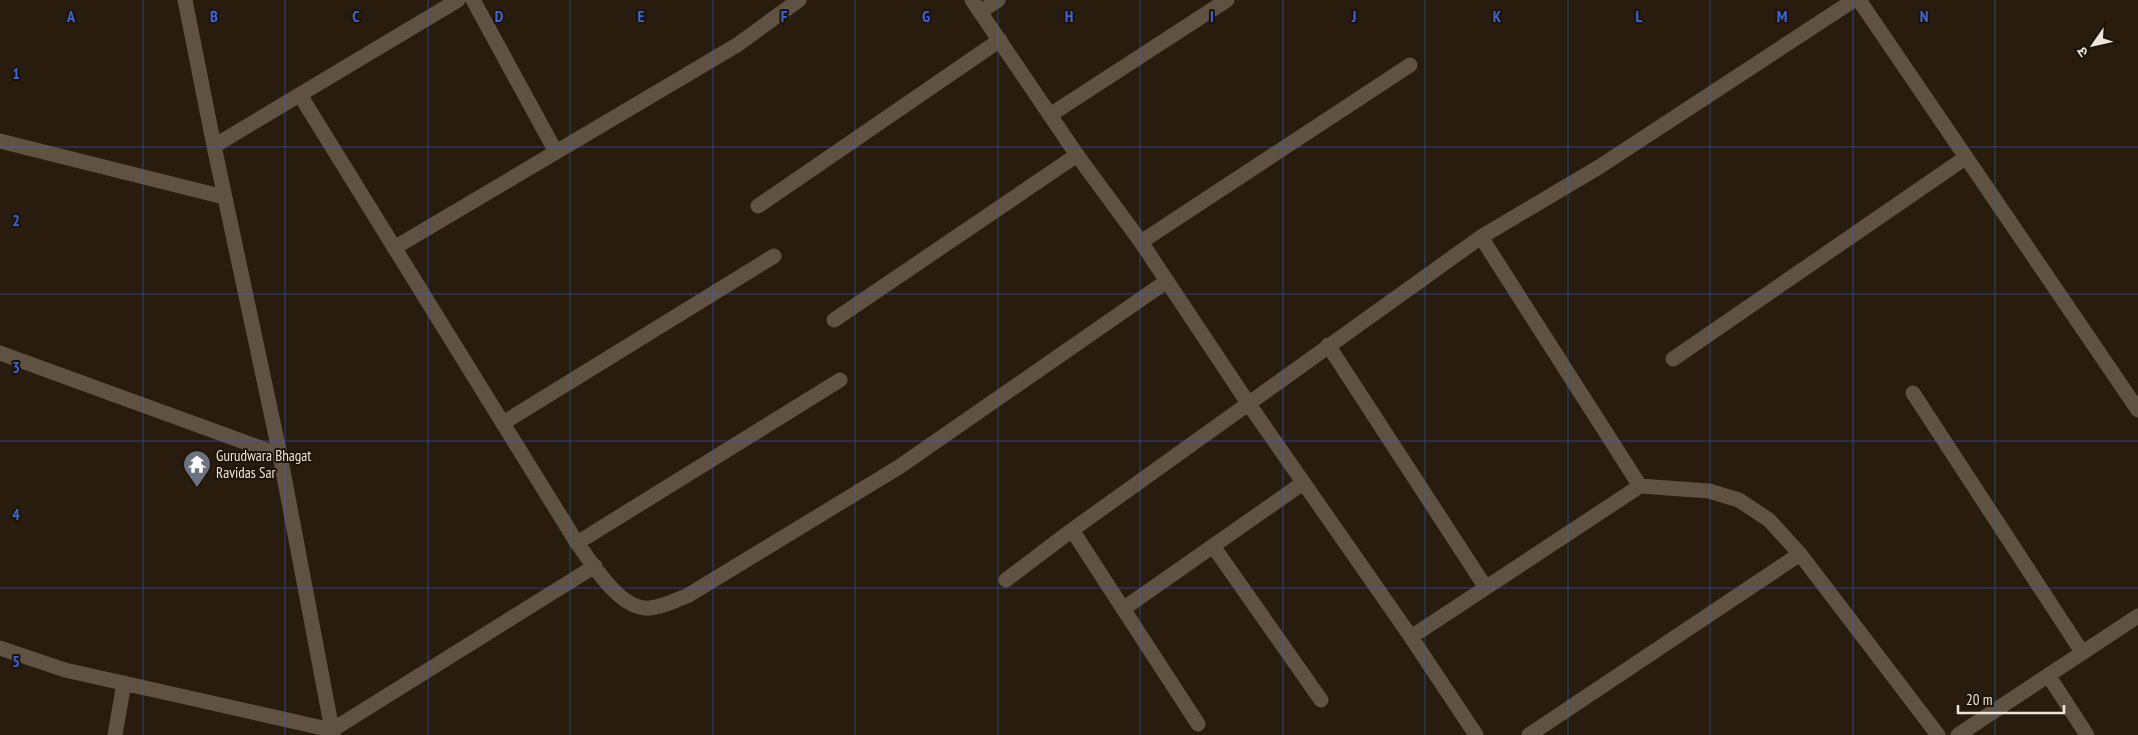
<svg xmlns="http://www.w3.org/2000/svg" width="2138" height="735" font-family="'PT Sans Narrow','Noto Sans Devanagari',sans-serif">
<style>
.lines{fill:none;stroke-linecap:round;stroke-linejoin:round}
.minor{stroke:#5f5242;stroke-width:15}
.grid{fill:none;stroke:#3c65d9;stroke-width:1;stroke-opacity:0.55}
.labels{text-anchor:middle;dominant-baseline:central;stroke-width:4;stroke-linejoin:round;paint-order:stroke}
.poi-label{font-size:15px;fill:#ede5dc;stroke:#1e1305;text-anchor:start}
.grid-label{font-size:16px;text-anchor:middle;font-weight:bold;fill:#3c65d9;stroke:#1e1305;stroke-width:4;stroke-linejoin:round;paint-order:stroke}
</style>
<rect width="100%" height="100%" fill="#271c0d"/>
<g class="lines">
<path class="minor" d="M185,0L214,146L280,455L333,735
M473,0L556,152
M972,0L1077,155L1141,242L1248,403L1411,637L1476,735
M1859,0L2138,410
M980,12L998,0
M300,95L577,543C593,564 620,611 650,608C663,607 675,600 687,596L899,467L1167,281
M1050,115L1227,0
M0,141L224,197
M214,146L458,0
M758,206L1000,40
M1141,242L1410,65
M394,248L737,45L799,0
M834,320L1077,155
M1328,345L1486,588
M0,353L280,455
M1673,359L1965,158
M1913,393L2082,652
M503,423L774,256
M1640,486L1709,491L1739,500L1769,520L1800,554L1938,735
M1072,530L1198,724
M577,543L840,380
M1213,546L1321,700
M1006,580L1072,530L1481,237L1599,167L1854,0
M1123,609L1303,483
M1411,637L1640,486L1481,237
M0,648L65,670L332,730L595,566
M2048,675L2087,735
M115,735L124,683
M1529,735L1800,554
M1958,735L2138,616"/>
</g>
<path class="grid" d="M143,0V735M285,0V735M428,0V735M570,0V735M713,0V735M855,0V735M998,0V735M1140,0V735M1283,0V735M1425,0V735M1568,0V735M1710,0V735M1853,0V735M1995,0V735M0,147H2138M0,294H2138M0,441H2138M0,588H2138"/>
<defs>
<g id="temple-pin" transform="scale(1.4375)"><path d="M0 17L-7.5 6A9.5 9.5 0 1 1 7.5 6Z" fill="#6b7280" stroke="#1e1305"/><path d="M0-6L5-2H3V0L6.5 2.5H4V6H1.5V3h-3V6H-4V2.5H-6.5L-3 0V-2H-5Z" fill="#fff"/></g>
</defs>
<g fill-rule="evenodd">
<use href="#temple-pin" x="197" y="464"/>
</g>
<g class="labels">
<g class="poi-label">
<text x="216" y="455">Gurudwara Bhagat<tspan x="216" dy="17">Ravidas Sar</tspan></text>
</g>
</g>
<g class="grid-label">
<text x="71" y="22">A</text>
<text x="214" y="22">B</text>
<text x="356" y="22">C</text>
<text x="499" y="22">D</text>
<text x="641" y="22">E</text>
<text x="784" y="22">F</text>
<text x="926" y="22">G</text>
<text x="1069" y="22">H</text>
<text x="1212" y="22">I</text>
<text x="1354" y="22">J</text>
<text x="1497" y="22">K</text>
<text x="1639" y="22">L</text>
<text x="1782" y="22">M</text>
<text x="1924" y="22">N</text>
<text x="16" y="79">1</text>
<text x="16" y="226">2</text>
<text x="16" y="373">3</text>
<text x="16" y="520">4</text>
<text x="16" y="667">5</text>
</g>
<g transform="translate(2093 45) rotate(236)" stroke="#1e1305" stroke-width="4" paint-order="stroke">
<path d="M0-4L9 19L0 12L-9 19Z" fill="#ede5dc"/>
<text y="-8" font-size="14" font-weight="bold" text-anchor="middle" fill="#ede5dc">उ</text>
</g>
<path d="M1958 705v8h106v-8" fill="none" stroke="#ede5dc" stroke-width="2.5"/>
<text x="1966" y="705" font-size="15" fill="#ede5dc" stroke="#1e1305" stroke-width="4" paint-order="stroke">20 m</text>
</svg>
